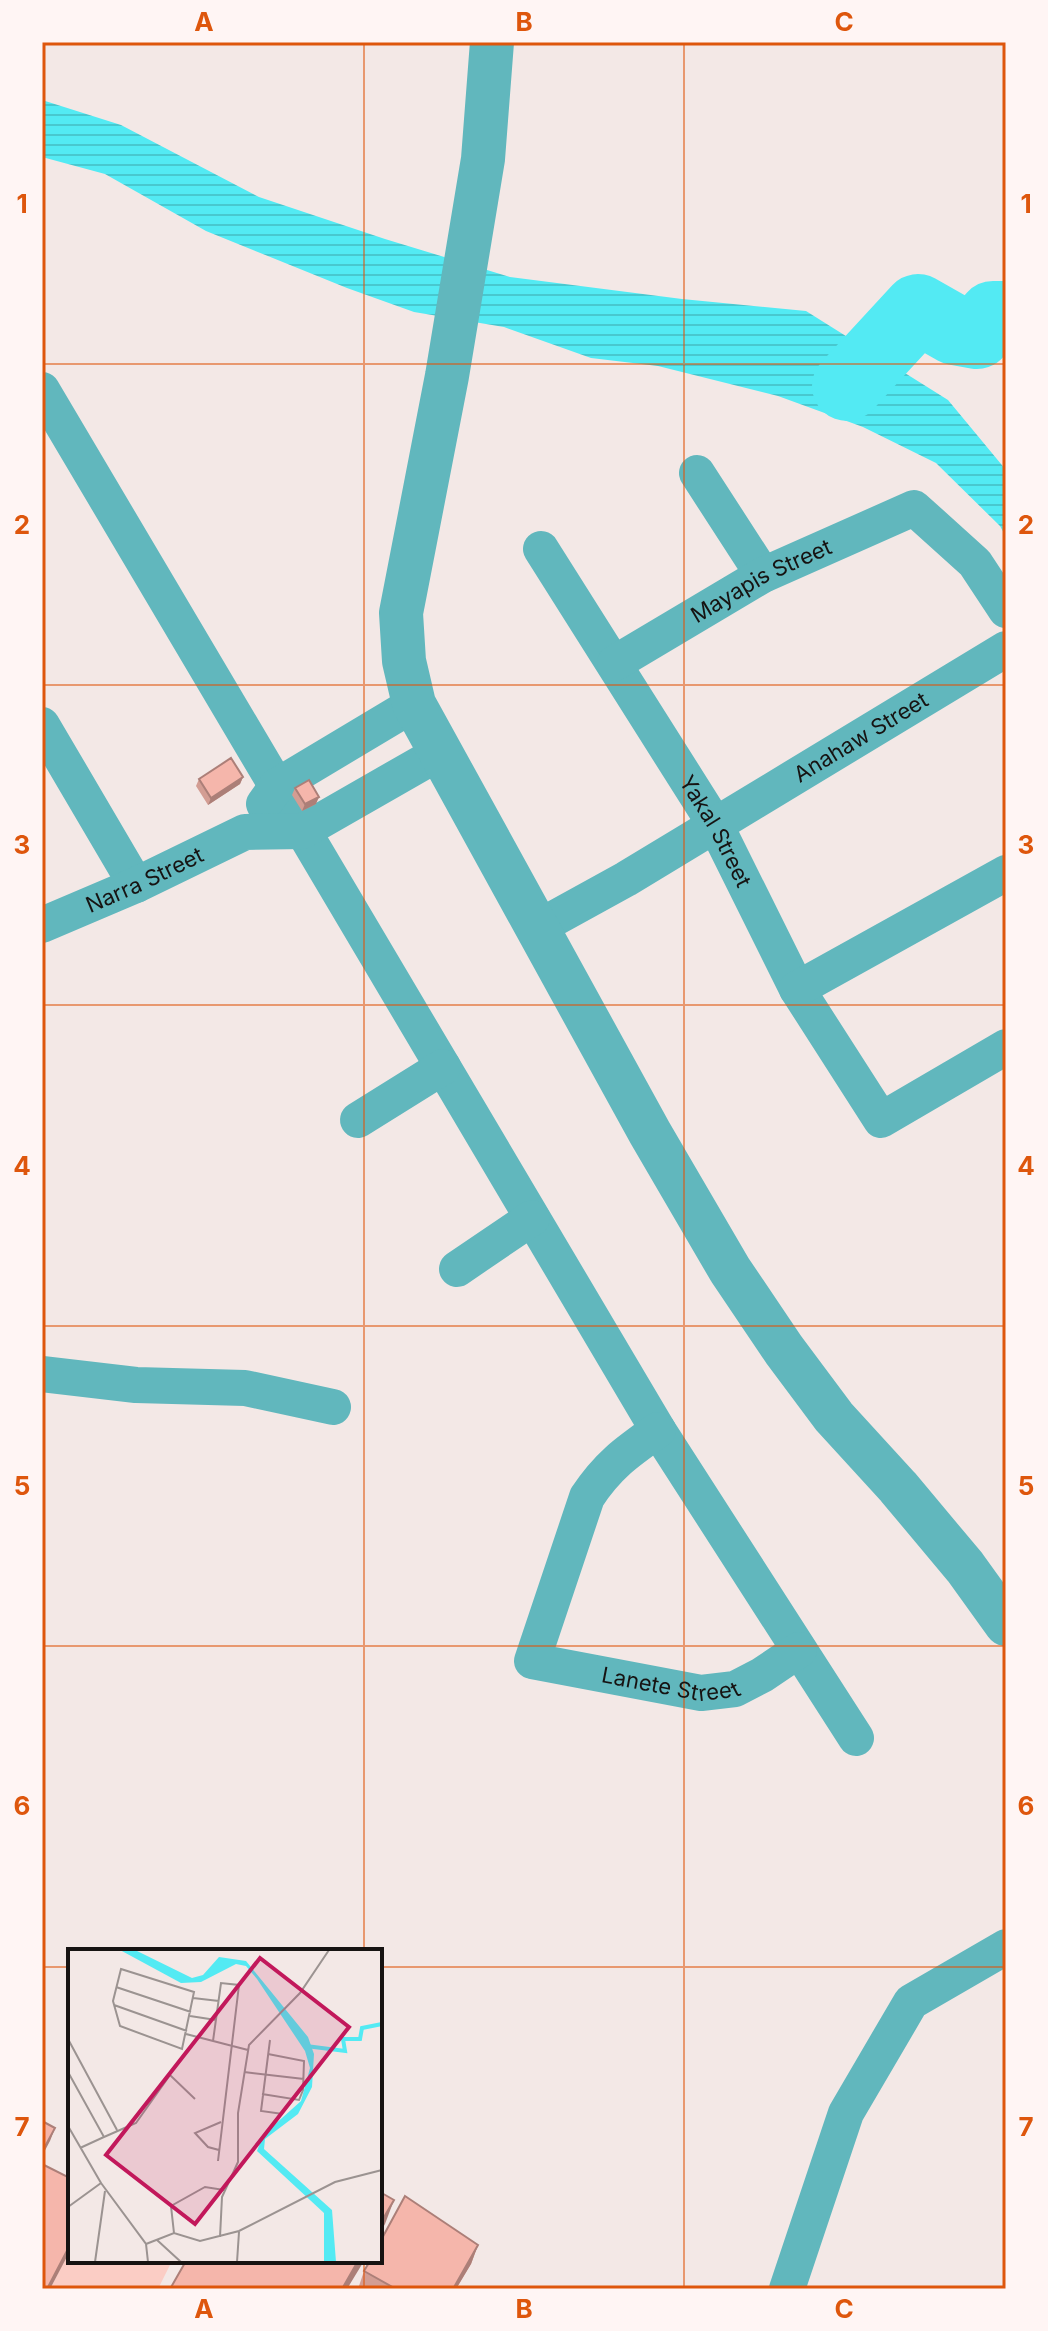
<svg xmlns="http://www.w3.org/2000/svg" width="1048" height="2331" font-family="Inter,sans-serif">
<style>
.garden{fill:#fbcdc5}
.water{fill:url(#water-rules)}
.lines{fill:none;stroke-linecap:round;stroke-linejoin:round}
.river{stroke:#53eaf3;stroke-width:70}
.minor{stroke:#61b7bd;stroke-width:36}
.tertiary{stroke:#61b7bd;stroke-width:44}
.wall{fill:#d39d93}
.shaded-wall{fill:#ac7f78}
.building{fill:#f5b6ab;stroke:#ac7f78;stroke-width:2}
.grid{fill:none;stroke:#de560c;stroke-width:2;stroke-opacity:0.55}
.labels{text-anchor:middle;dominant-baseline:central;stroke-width:6;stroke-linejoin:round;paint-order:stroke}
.street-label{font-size:22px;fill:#161312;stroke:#fff5f4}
.inset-river{fill:none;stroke:#53eaf3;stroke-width:4}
.inset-road{fill:none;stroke:#9b9391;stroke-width:2}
.view{fill:#c2185b;fill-opacity:0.15;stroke:#c2185b;stroke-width:4}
.inset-edge{fill:none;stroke:#161312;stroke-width:4}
.neatline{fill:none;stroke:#de560c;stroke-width:3}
.grid-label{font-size:26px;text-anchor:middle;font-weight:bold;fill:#de560c}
</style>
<defs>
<pattern id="water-rules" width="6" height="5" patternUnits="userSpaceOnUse" patternTransform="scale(2)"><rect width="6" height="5" fill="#53eaf3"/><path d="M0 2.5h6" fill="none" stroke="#48c8cf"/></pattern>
</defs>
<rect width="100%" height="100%" fill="#f3e8e6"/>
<path class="garden" d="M70,2250V2261H172L158,2289H50Z"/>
<path class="water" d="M42,100L121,125L259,197L385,239L510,277L682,299L806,311L948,400L1006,470V537L1000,526L936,463L863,427L778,396L658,366L591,358L504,327L414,312L347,288L206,231L105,174L42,157Z"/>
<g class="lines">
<path class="river" d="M847,386L918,309L955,330L977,334L993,316H1006"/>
<g class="minor">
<path d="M42,390L658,1430L856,1738"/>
<path d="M697,473L763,575"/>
<path id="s1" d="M541,549L716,826L797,989L881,1120L1006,1047"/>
<path id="s2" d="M615,663L763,575L914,508L975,563L1006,610"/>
<path d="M42,725L136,885"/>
<path d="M264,804L277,786L414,704"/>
<path id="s3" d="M42,925L136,885L245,832L303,831L441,752"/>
<path id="s4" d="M537,928L626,879L1006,649"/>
<path d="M797,989L1006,873"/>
<path d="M358,1120L443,1067"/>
<path d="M457,1269L532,1218"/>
<path d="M42,1374L136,1385L245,1388L333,1407"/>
<path id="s5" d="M658,1430C627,1452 608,1465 587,1497L532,1661L701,1693L735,1689L762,1675L799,1650"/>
<path d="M787,2289L846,2113L911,2002L1006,1947"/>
</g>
<path class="tertiary" d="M492,42L483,159L447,376L401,613L404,661L414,704L650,1133L730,1270L784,1350L834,1417L898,1487L965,1567L1006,1624"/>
</g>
<path class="wall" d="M243,777L240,784L208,805L196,786L199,779Z
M295,788L316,804L302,811L292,795Z
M478,2245L471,2264L456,2289H358L364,2271Z"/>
<path class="shaded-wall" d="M243,777L240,784L208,805L211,798Z
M319,797L316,804L302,811L305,804Z
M55,2128L50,2141L42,2156V2152Z
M394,2200L385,2224L380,2233V2224Z
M70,2245V2251L50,2289H47Z
M478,2245L471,2264L456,2289H453Z
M358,2261H364L347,2289H342Z"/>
<path class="building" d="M231,758L243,777L211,798L199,779Z
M309,780L319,797L305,804L295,788Z
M42,2121L55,2128L42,2152Z
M42,2164L70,2178V2245L47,2289H42Z
M380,2192L394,2200L380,2224Z
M405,2196L478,2245L453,2289H396L364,2271L370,2261H380V2242Z
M186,2261H358L342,2289H170Z"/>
<path class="grid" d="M364,42V1951M684,42V2289M42,364H1006M42,685H1006M42,1005H1006M42,1326H1006M42,1646H1006M42,1967H70M380,1967H1006M364,2261V2289"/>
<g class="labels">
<g class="street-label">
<text stroke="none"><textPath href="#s2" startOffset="168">Mayapis Street</textPath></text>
<text stroke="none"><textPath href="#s4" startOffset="376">Anahaw Street</textPath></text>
<text stroke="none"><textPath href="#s1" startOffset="332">Yakal Street</textPath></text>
<text stroke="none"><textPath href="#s3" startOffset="112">Narra Street</textPath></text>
<text stroke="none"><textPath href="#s5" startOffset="412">Lanete Street</textPath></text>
</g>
</g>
<g transform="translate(68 1949)">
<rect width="314" height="314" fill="#f3e8e6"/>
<path d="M52,1H67L124,29L135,26L151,8L178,12L240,88L246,105L244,138L230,165L197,190L196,200L264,261L268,313H256V264L189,202L195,186L233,152L242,119L237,102L189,30L178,17L168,15L133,33L113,34Z" fill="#53eaf3"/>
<path class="inset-river" d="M238,97L277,102L275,90H292L294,79L314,75"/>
<path class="inset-road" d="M53,20L126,43L114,100L52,77L45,52ZM48,38L123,63M125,49L151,52M46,56L119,82M122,67L148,71M118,85L180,101M0,90L49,181M202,91L193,162L215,165M145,92L153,34L171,36L150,212M0,123L36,188L12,199M176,123L236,130M194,145L231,151L235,141L236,112L200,105M0,177L33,234L0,258M36,188L68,174L102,126L127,150M151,201L140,198L127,184L153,173M33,234L78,295L80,313M106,284L103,257L137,238L156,241M152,288L154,248L170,213V164L181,96L232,44L261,1M89,291L113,313M78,295L106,284L132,292L171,282L267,233L314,221M27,313L37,242M169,313L171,283"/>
<path class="view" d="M192,9L281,78L127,275L38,206Z"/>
<rect width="314" height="314" class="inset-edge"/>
</g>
<rect width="1048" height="2331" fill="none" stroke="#fff5f4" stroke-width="88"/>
<rect x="44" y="44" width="960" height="2243" class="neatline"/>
<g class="grid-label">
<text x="204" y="31">A</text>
<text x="524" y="31">B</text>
<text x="844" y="31">C</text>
<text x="22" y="213">1</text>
<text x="1026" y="213">1</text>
<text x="22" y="534">2</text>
<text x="1026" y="534">2</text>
<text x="22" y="854">3</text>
<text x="1026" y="854">3</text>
<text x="22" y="1175">4</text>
<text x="1026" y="1175">4</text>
<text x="22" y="1495">5</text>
<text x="1026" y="1495">5</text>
<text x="22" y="1815">6</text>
<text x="1026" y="1815">6</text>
<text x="22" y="2136">7</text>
<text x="1026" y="2136">7</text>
<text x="204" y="2318">A</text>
<text x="524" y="2318">B</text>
<text x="844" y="2318">C</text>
</g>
</svg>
